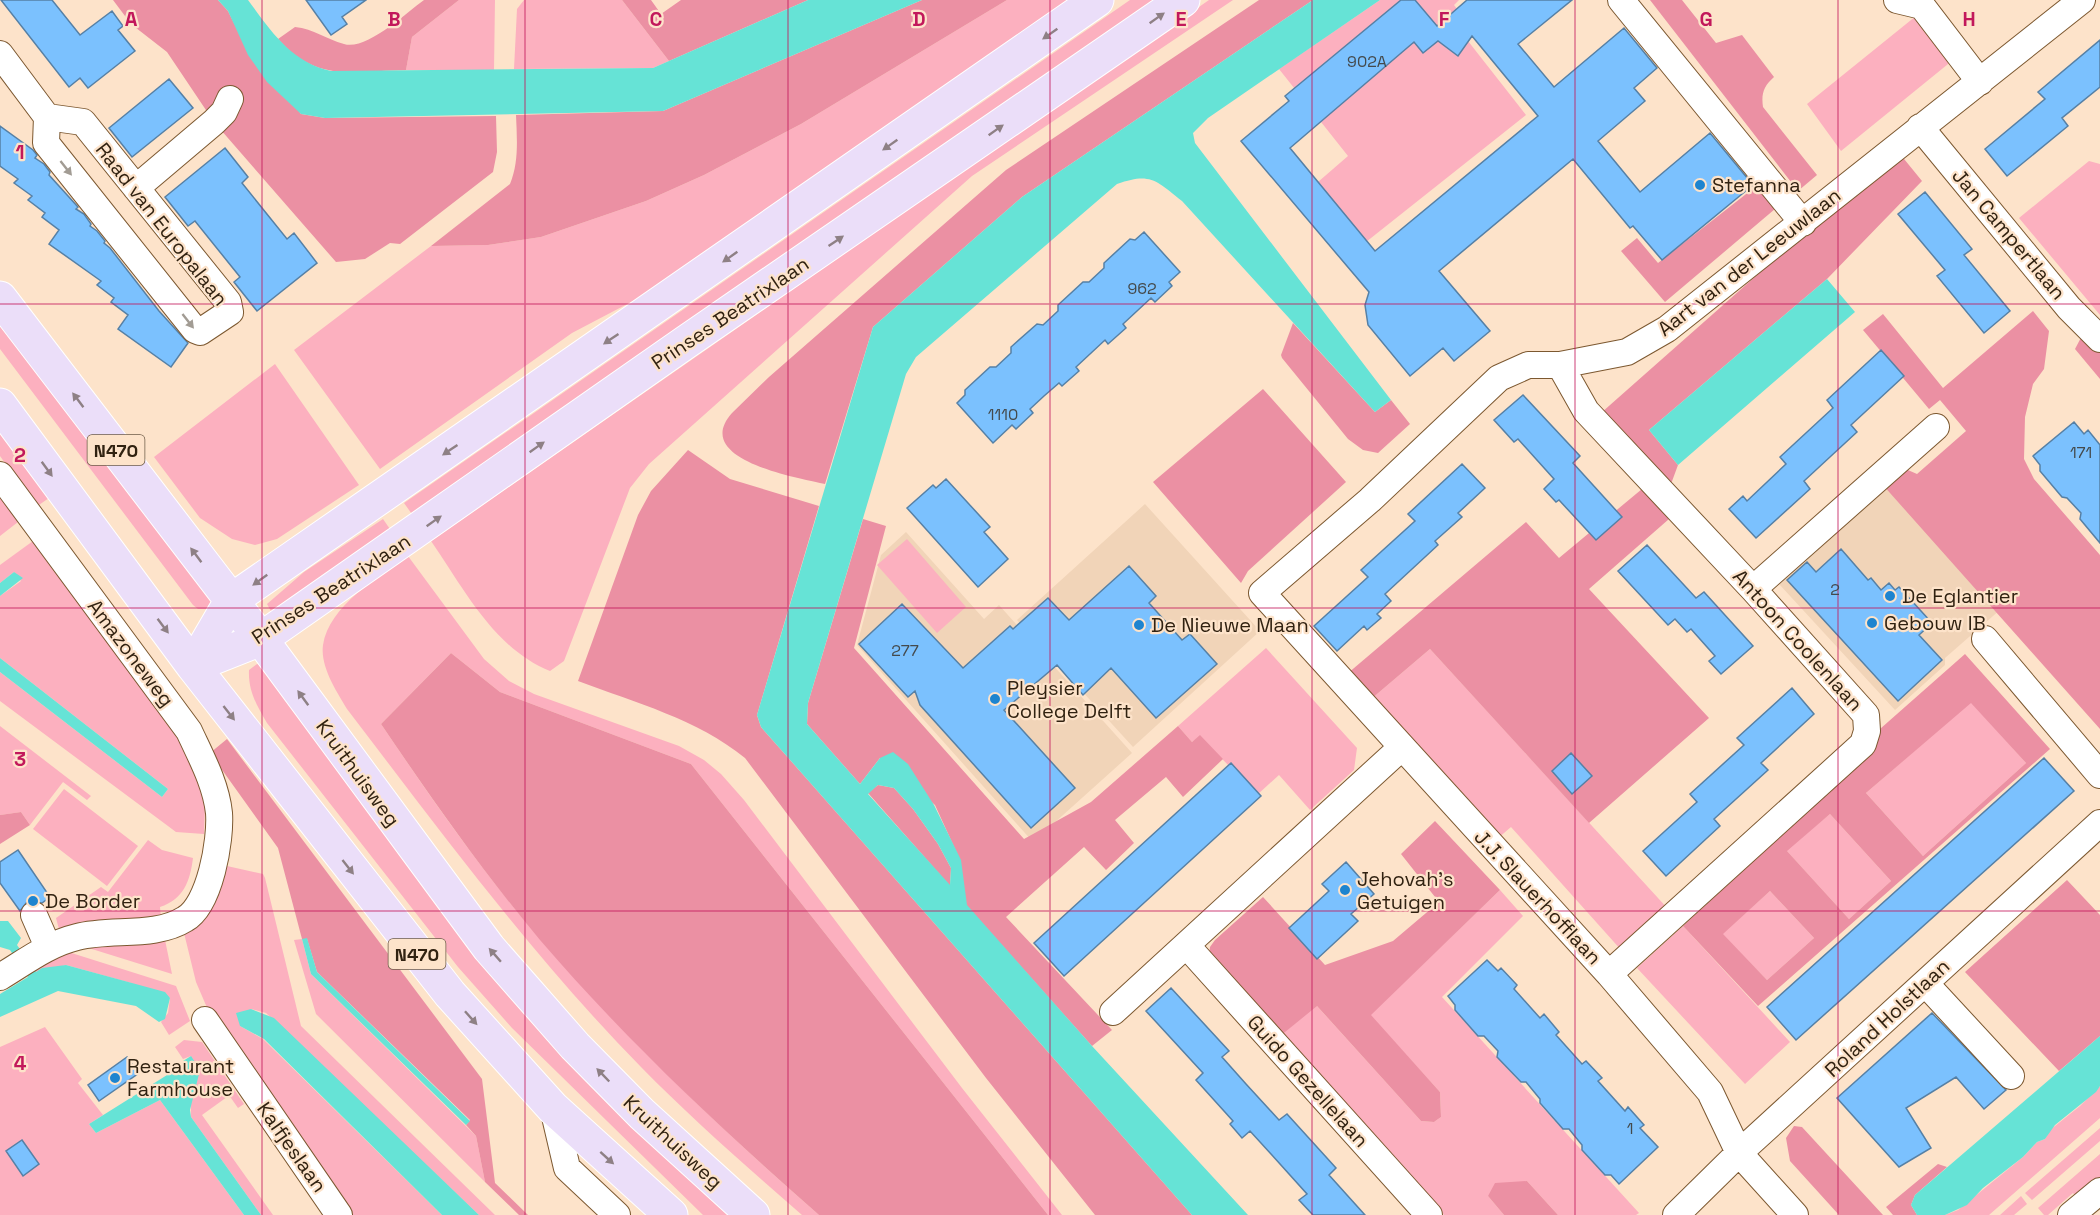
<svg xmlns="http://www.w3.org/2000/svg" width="2100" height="1215" font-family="'Space Grotesk',sans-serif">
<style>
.built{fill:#f1d4b8}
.green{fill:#fcb0bf}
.forest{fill:#eb90a3;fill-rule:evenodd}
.water{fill:#66e3d6;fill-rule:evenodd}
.building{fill:#7bc1fe;stroke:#5680a5;stroke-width:1.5;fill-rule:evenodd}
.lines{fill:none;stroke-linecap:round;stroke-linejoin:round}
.minor-casing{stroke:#7c5830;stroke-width:28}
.major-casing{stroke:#fff;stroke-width:35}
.minor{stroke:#fff;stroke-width:26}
.major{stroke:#ebdef9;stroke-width:33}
.oneway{fill:#8e8085}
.oneway2{fill:#a29c94}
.grid{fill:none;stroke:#c2185b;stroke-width:1.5;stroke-opacity:0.55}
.poi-dot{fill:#1d84cf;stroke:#fde3ca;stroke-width:2}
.labels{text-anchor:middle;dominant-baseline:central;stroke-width:4.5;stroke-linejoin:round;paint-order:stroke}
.number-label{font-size:16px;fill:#444a4c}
.shield{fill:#fde3ca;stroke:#6e5c48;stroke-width:1.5}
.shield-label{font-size:18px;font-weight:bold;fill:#312211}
.poi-label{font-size:20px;fill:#312211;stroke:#fde3ca;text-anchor:start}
.street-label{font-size:20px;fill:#312211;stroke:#fde3ca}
.grid-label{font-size:20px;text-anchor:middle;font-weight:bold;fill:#c2185b;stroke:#fde3ca;stroke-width:4.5;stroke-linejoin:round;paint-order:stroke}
</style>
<rect width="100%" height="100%" fill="#fde3ca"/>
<path class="built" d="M1890,482L2001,609L1945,658V665L1895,710L1779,584Z
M1145,504L1260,631L1133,747L1017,620Z
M906,532L984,619L999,605L1132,753L1033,842L857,645L881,555Z"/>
<path class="green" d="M459,0H495L494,70H406L412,37Z
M524,0H622L669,61L653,68L514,69L517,9Z
M1007,0H1074L671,281L572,333L380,469L294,350L431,246L488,245L541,237L646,201L704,175L801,124Z
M1130,0H1156L414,517L404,503Z
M1209,0H1233L972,176L649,464L630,488L564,661L550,671C494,649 463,587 431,541Z
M1380,0H1459L1454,5L1476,34L1468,41L1526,115L1366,242L1318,182L1348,156L1279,69Z
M1916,16L1953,60L1841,151L1807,104Z
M2089,161L2100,164V315L2019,218Z
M0,307L211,596V605L206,609H198L193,605L0,349Z
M275,364L359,485L277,539L255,545L232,539L200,518L154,457Z
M0,430L49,498L36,507L0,456Z
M0,493L18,522L0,536Z
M383,519L392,532L272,613L267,604L304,572Z
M907,539L966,607L937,633L877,565Z
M33,541L172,724L197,774L205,807L204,834L176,832L0,701V672L162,797L168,789L0,658V596L21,581L14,572L0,583V565Z
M408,556L484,659L509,681L534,694L679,746L704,760L721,774L744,800L962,1088L1062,1215H1048L691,764L500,692L451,653L381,724C431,798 483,873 541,940C626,1039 721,1129 819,1215H802C747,1167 692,1119 641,1067C533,957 441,832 347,709C337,692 320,667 323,645C329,606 379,576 408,556Z
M1266,648L1357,748L1354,770L1310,810L1279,775L1257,795L1200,736L1192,742L1178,726Z
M1430,649L1669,910L1622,951L1511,827L1497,839L1370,700Z
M257,664L267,667L737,1215H703L512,1028L458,967L267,723C257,706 248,691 249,670Z
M1971,702L2026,763L1923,856L1866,793Z
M0,726L91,796L87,800L63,782L30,825L21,812L0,815Z
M64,789L138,846L107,886L33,829Z
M1830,814L1891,881L1849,919L1786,850Z
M148,840L162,850L193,858C190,881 184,899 160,907L161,918L60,933L56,918L101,887L108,892Z
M227,866L263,874L265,878L301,1026L495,1215H479L266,1013L251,1009L240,1026L263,1039L442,1215H347L211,1017L196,982L184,933L218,886Z
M1500,890L1523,916L1442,997L1639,1213L1636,1215H1558L1527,1181L1488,1196L1504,1215H1444L1279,1037L1316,1005L1421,1121L1434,1122L1441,1117L1440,1092L1370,1015Z
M1770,891L1814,938L1767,980L1722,934Z
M1683,926L1790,1042L1745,1084L1637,968Z
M164,935L172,974L79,945Z
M302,939L311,974L476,1136L485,1182L316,1014L294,940Z
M62,950L176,986L190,1021L169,1035L161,1022L168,1013L170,998L131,983L66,965L36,973L31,967Z
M45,1027L82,1079L78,1083L103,1115L89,1124L96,1133L160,1100L244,1215H0V1047Z
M184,1040L202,1042L244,1104L238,1108L231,1098L227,1097L202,1115L273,1215H261L191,1117V1056L183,1059L175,1047Z
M2100,1086V1118L1989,1215H1945L1958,1210L2023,1157L2037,1142L2045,1139L2050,1130L2080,1106Z
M2100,1128V1141L2032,1200L2025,1193Z
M2100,1154V1178L2077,1198L2073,1193L2048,1215H2044L2038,1208Z
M2021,1196L2027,1204L2014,1215H2000Z"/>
<path class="forest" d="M113,0H218L228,11L239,33L301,114L325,118L496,116L497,152L493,172L400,244L390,243L365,259L336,262L214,122L167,52L131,24Z
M424,0H459L412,37L406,70C352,71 317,83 278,39L295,27C314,29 326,39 344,44C366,51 406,13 424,0Z
M622,0H651L661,14L681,0H808L669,61Z
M922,0H1007L801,124L704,175L646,201L541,237L488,245L431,246L510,184C519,162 517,139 516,115L663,111Z
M1259,0H1313L1022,197L873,327L825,484C799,478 690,460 732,413L769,377L1006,170Z
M1650,0H1682L1716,43L1742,35L1774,77C1764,86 1761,93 1763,107L1817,175L1798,191Z
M1900,154L1922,181L1827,279L1649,430L1678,465L1671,484L1601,413L1834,207Z
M1764,180L1781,204L1665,302L1621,251L1637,238L1658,263Z
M2033,311L2049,331L2044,369L2033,384L2025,417L2024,459L2034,479L2100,555V729L1882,484L1901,467L1917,474L1966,431L1940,400L1929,409L1863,330L1883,314L1943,388Z
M1293,323L1375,412L1391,400L1410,424L1378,453L1363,450L1348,439L1282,358L1281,355Z
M2085,330L2100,348V379L2075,349Z
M1263,389L1346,482L1248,571L1241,583L1153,482Z
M688,450L730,479L819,506L757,715L761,727L1192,1215H1095L986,1078L745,758C697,719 636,703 578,681L638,515L651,491Z
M1642,489L1669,519L1589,589L1709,718L1589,823L1430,649L1370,700L1347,674L1526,522L1559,558Z
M863,519L886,526L854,648L1024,839L1091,802L1178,726L1192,742L1200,735L1223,759L1183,797L1166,777L1115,820L1134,843L1106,870L1084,847L1006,917L1112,1030L1092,1046L966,905L960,860L935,805L880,758L860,784L807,724L808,703Z
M451,653L500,692L691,764L1048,1215H819C721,1129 625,1039 540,940C483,872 431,798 381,724Z
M1965,654L2050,749L1758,1006L1683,926L1869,754L1880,729ZM1971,703L2026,763L1923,856L1866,793ZM1830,814L1891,881L1849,919L1787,851ZM1770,891L1814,938L1767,980L1723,934Z
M227,739L482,1079L495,1183L528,1215H519L485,1182L476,1136L466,1125L470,1120L317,972L307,939H302L278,848L210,753Z
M878,785L894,788L913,809L938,844L951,868L950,886L868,793Z
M21,812L30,825L0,844V815Z
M1435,821L1500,890L1371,1015L1440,1092L1441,1117L1434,1122L1421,1121L1317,1006L1279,1037L1209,954L1210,947L1215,940L1263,897L1325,965L1393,941L1439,902L1401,854Z
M2067,880L2100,915V1036L2059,1071L1965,972Z
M1794,1126L1802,1127L1883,1215H1839L1790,1161L1786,1138Z
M1938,1164L1947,1167L1915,1195L1911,1205L1917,1215H1893L1886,1207Z
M1527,1181L1558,1215H1504L1488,1196L1495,1183Z"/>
<path class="water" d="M218,0H248C271,31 291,62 331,71L653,68L808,0H922L663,111L325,118L301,114L267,82L248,55L228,11Z
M1313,0H1380L1208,118L1193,133L1195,143L1391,400L1375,412L1182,201C1156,180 1150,172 1117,184L916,357L906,374L808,703L807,724L860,784L880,758L893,752L908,764L934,805L961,860L967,905L1092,1046L1248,1215H1192L761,727L757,715L873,327L1022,197ZM878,785L894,788L913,809L938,844L951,868L950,885L868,794Z
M1827,279L1855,312L1678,465L1649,430Z
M14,572L23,578L0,596V583Z
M0,658L168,789L162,797L0,672Z
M0,921H8L21,938L17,945L36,972L42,968L66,965L165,992L170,998L165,1019L159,1022L136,1006L58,991L0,1017V994L28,977L10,950L0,947Z
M307,938L317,972L470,1121L466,1125L311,974L302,939Z
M251,1009L274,1018L479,1215H442L264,1039L240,1026L236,1013Z
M2100,1036V1086L2096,1092L2055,1125L2045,1139L2037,1142L2023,1157L1983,1188L1967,1205L1945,1215H1917L1911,1205L1915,1195Z
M191,1056L200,1070L190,1110L191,1117L261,1215H244L160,1100L96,1133L89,1124L183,1065V1061Z"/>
<path class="building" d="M1,0H52L80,35L112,11L123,26L118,30L135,51L88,88L80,78L69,87Z
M306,0H366L342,17L347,24L331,35Z
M1401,0H1415L1437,26L1467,0H1572L1518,44L1554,87L1624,28L1657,68L1634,88L1645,101L1598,141L1640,192L1710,133L1753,185L1662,260L1633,226L1630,228L1573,159L1439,271L1490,331L1454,361L1443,348L1410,376L1368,325L1365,305L1369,292L1241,141L1289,101L1285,96ZM1472,36L1538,116L1375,251L1290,148L1414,42L1423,53L1438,41L1458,56Z
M2100,40V87L2062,118L2068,126L2007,176L1985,149L2045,99L2038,92Z
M169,79L193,108L132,157L109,128Z
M0,126L33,150L37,155L35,158L44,164L50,172L49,175L78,207L76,209L84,214L91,224L90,226L97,231L105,241L104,243L110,248L159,311L188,343L171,367L118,329L128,315L111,302L114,298L97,285L101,281L49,244L59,230L42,217L45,213L28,200L32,196L14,183L18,179L0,166Z
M225,148L248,177L242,183L287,239L294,233L317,263L257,311L234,282L240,277L195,221L188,226L165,197Z
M1925,192L1972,249L1964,255L2010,311L1984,333L1937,276L1945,270L1898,214Z
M1144,232L1180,272L1169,282L1172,286L1155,302L1151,298L1123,324L1126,328L1108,344L1105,340L1076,367L1079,371L1062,386L1059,383L1044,396L1030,409L1033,413L1016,429L1012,425L993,443L957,403L965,395V390L990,367H996L1011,353V347L1037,324L1043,325L1058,311V305L1083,282H1089L1104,268V263L1130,239L1135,240Z
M1881,350L1904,376L1851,425L1857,432L1804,481L1810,489L1756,538L1729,509L1743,496L1747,501L1786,464L1780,457L1833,408L1827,400Z
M1523,395L1580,456L1573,463L1622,517L1596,540L1559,500L1556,502L1544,489L1554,479L1518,439L1514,442L1494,420Z
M2074,422L2084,434L2088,430L2100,445V543L2080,519L2081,513L2067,498L2062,497L2040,471V465L2033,456Z
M1462,464L1485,488L1458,513L1462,517L1435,541L1438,545L1385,594L1391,601L1377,614L1381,618L1367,630L1364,626L1337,651L1314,626L1368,577L1361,570L1415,521L1408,514Z
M946,479L990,527L984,532L1008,559L978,587L907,508L933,485L936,488Z
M1647,545L1696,598L1704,592L1753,646L1721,674L1709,661L1715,656L1691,629L1687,632L1675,619L1668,625L1618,571Z
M1841,549L1868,580L1871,578L1881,590L1889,583L1895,590L1899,587L1932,623L1919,635L1942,660L1898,701L1787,580L1807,562L1816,572Z
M1129,566L1156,596L1149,603L1182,640L1190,634L1217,664L1156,718L1111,668L1083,695L1057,665L1004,710L1075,788L1031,828L920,705L915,691L908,697L859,644L902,604L963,668L1010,626L1013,629L1048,598L1069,620Z
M1792,688L1814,714L1761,763L1768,770L1714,819L1720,826L1666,876L1643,851L1697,802L1690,794L1744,745L1737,738Z
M1571,753L1592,776L1572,794L1552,771Z
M2044,758L2074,791L1796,1040L1767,1007Z
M1231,763L1261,796L1064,976L1034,943Z
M18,850L50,897L42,903L27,902L20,911L0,883V862Z
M1346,862L1374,894L1351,914L1358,921L1317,959L1289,928L1329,891L1322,884Z
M1487,960L1498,971L1501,968L1517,985L1514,989L1540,1018L1544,1014L1559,1032L1556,1035L1582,1064L1586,1061L1602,1078L1598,1081L1625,1111L1628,1107L1644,1125L1640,1128L1658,1147L1619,1184L1611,1175H1605L1582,1150V1145L1569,1129H1563L1540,1103V1099L1526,1082H1521L1497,1057L1498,1051L1484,1036H1478L1455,1010V1005L1448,996Z
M1171,988L1229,1051L1222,1057L1246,1084L1279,1120L1287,1114L1336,1168L1329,1175L1365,1215H1313L1299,1200L1307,1194L1271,1154L1250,1131L1242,1138L1230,1124L1233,1121L1196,1080L1203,1073L1146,1011Z
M1932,1013L2006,1090L1984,1109L1956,1077L1906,1108L1931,1148L1899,1167L1837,1098Z
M127,1057L139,1073L99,1101L88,1085Z
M22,1140L39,1164L23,1176L6,1151Z"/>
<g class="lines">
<g class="minor-casing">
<path id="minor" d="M1621,0L1803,223
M1897,0L1922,6L1980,82
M0,54L47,117L46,143L195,330L200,332L230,312L228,302L83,122L47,117
M1920,127L2069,308L2100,339
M136,188L214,122L224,112L230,99
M1560,365L1586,411L1753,589L1866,715L1867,731L1863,744L1609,974
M0,475L189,731C201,757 216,784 219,813C221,840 210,905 185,919C155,938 111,928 77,937C48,944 25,962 0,977
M1753,589L1936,427
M1985,639L2100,775
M34,915L48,947
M1187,946L1429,1215
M1925,983L2011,1076
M1113,1012L1401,748
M205,1020L339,1215
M553,1108L567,1168L617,1215
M1676,1215L1739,1153L2100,823
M1795,1215L1739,1153L1710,1092L1609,974L1262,593L1370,500L1499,378L1528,365H1560L1627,352L1667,329L2082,0
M2071,1215L2100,1191"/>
</g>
<g class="major-casing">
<path id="major" d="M0,298L261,639L489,948L575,1046L642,1114L753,1215
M0,405L193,666L450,994L553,1108L671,1215
M193,666L261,639L686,342L1183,0
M193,666L231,601L242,593L1097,0"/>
</g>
<use href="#minor" class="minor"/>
<use href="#major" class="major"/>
</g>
<defs><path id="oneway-solid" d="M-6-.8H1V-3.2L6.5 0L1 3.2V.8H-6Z" transform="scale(1.5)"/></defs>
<g class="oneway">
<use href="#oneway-solid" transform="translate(1157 18) rotate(-35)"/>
<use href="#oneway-solid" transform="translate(1050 34) rotate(145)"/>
<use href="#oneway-solid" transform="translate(996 130) rotate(-35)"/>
<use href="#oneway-solid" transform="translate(890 145) rotate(145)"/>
<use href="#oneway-solid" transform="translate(836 241) rotate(-34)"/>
<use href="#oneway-solid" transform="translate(730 257) rotate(145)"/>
<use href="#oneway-solid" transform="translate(611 339) rotate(146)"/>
<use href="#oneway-solid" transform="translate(78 400) rotate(-127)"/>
<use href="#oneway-solid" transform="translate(537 447) rotate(-35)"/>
<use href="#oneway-solid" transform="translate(450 450) rotate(146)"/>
<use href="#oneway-solid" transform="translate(47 469) rotate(54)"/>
<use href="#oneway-solid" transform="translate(434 521) rotate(-35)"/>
<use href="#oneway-solid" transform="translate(196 555) rotate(-127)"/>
<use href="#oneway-solid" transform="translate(260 580) rotate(144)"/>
<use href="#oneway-solid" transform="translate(163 626) rotate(53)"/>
<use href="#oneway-solid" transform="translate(303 698) rotate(-126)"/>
<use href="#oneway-solid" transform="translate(229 713) rotate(52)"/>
<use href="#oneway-solid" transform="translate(348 867) rotate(52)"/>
<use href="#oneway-solid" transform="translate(495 955) rotate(-131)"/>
<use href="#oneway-solid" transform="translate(471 1018) rotate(48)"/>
<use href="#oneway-solid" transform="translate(603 1075) rotate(-134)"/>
<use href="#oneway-solid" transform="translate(607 1158) rotate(42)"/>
</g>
<g class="oneway2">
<use href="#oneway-solid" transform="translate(66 168) rotate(52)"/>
<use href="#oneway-solid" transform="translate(188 321) rotate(52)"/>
</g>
<path class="grid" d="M262,0V1215M525,0V1215M788,0V1215M1050,0V1215M1312,0V1215M1575,0V1215M1838,0V1215M0,304H2100M0,608H2100M0,911H2100"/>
<g class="poi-dot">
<circle cx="1700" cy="185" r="6"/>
<circle cx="1890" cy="596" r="6"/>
<circle cx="1872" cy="623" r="6"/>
<circle cx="1139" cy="625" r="6"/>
<circle cx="995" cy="699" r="6"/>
<circle cx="1345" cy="890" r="6"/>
<circle cx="33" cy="901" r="6"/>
<circle cx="115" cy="1078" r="6"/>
</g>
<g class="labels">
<g class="number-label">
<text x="1367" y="61">902A</text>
<text x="1142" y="288">962</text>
<text x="1003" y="414">1110</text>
<text x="2081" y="452">171</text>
<text x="1835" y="589">2</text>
<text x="905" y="650">277</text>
<text x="1630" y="1128">1</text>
</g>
<g class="shield">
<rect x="87.5" y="435" width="57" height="30" rx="4.5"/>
<rect x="388.5" y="939" width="57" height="30" rx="4.5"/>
</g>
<g class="shield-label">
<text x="116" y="450">N470</text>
<text x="417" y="954">N470</text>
</g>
<g class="poi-label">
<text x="1712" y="185">Stefanna</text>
<text x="1902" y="596">De Eglantier</text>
<text x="1884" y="623">Gebouw IB</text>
<text x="1151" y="625">De Nieuwe Maan</text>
<text x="1007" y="688">Pleysier<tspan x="1007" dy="23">College Delft</tspan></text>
<text x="1357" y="879">Jehovah's<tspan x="1357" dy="23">Getuigen</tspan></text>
<text x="45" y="901">De Border</text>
<text x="127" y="1066">Restaurant<tspan x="127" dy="23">Farmhouse</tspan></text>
</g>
<g class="street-label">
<text transform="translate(162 224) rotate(52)">Raad van Europalaan</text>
<text transform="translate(2009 234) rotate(50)">Jan Campertlaan</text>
<text transform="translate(1749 262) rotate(-38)">Aart van der Leeuwlaan</text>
<text transform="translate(730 313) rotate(-34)">Prinses Beatrixlaan</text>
<text transform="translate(331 589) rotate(-33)">Prinses Beatrixlaan</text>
<text transform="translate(1798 640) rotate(48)">Antoon Coolenlaan</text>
<text transform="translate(131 653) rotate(53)">Amazoneweg</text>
<text transform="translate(358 773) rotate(54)">Kruithuisweg</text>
<text transform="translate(1538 897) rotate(47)">J.J. Slauerhofflaan</text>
<text transform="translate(1887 1018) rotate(-43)">Roland Holstlaan</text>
<text transform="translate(1308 1081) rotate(48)">Guido Gezellelaan</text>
<text transform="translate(673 1142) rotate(43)">Kruithuisweg</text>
<text transform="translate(292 1147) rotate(55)">Kalfjeslaan</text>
</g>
</g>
<g class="grid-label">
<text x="131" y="26">A</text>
<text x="394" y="26">B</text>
<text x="656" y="26">C</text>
<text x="919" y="26">D</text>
<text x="1181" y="26">E</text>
<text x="1444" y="26">F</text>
<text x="1706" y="26">G</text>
<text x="1969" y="26">H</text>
<text x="20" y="159">1</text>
<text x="20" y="462">2</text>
<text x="20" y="766">3</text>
<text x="20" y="1070">4</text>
</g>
</svg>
